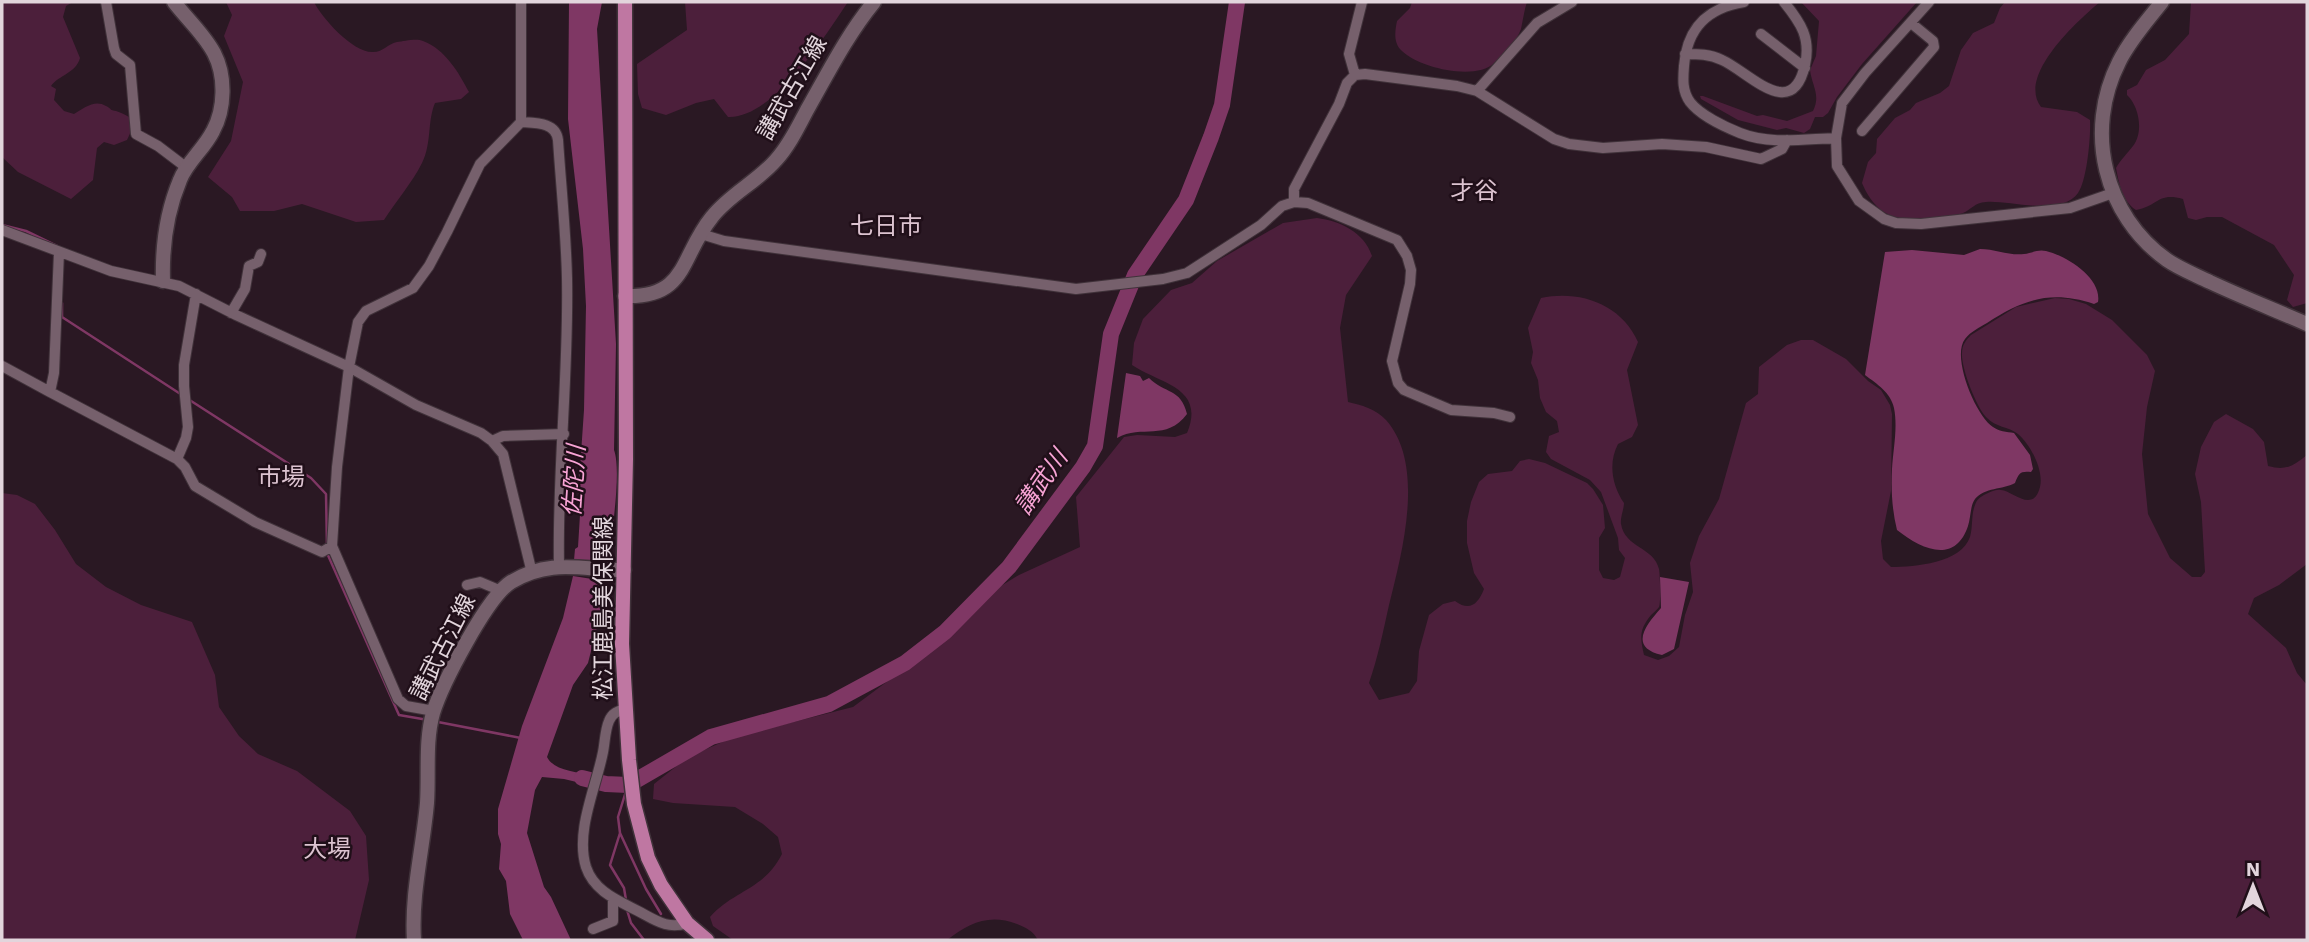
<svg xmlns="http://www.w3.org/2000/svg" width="2309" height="942" font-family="'Work Sans','Noto Sans JP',sans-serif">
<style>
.green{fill:#4c1f3b}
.water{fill:#7f3764}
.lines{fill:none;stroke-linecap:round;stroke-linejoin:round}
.stream{stroke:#7f3764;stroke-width:2.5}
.river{stroke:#7f3764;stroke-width:16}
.street-casing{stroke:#40323a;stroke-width:12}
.secondary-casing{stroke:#40323a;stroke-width:17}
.primary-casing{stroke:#40323a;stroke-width:17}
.street{stroke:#76606c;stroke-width:10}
.secondary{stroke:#76606c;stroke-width:14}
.primary{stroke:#bf77a2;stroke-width:14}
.labels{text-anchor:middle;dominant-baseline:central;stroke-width:5;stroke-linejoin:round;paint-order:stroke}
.street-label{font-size:23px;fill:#e2d5dc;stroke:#200f19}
.neighbourhood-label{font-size:24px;fill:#dcc3d0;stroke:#200f19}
.water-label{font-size:24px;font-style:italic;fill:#f8a4d5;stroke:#200f19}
</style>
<rect width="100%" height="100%" fill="#2a1823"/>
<path class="green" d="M2,2H73L66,6L63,17L80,58C76,73 59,75 51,86L56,89L54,100L64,111L74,114C84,108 95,99 106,106C115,111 107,109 116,111C135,118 136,121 127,140L114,145L104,142L97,148L93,180L71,199L18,172L2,157Z
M226,2H314C322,18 353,53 373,52C384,52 387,44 397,42C404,41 417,38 423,41C445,49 459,73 469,92L461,99L435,103C427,122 432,143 422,163C412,183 396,201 384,220L356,222L302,204L274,211H240L232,197L208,177L231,141L243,82L224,36L232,15Z
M685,2H848C825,36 773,119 728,117L714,99L696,103L666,115L642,108L638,94L637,64L687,30Z
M1412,2H1527C1524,11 1523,20 1521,29C1517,41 1503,55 1494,63C1476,81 1419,68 1402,51C1393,43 1395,31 1397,21L1410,8Z
M1801,2H1917L1862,64L1837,97L1828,113L1823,117H1815L1810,129L1804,133L1786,128L1777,130L1738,120L1701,99L1700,96H1703L1757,116L1763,115L1787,121L1813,111C1821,95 1812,86 1810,70L1816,56L1819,21Z
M2005,2H2100C2077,21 2017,76 2041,107L2077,112L2090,120C2091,136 2087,181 2078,193C2061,217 2010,200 1986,202C1974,203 1972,209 1963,213C1941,221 1904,224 1884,212C1874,206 1866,193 1862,183L1868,162L1876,153L1877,139L1895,118L1910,110L1916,103L1940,93L1949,86L1961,50L1973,33L1994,23L2000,8Z
M2191,2H2307V303L2293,307L2287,300L2294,275L2274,245L2222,217H2207L2196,220L2188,218L2183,199C2157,192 2159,206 2136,210C2122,201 2119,183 2116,168C2121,159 2127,154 2133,146C2144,132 2139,106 2127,95V90L2137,85L2146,70L2165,60L2189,34Z
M1317,218C1340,221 1364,232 1372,256L1346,295L1340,328L1348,402C1361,405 1376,409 1386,420C1426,465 1402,553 1389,605C1383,632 1378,657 1369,683L1379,700L1409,693L1417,681L1419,651L1429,615L1443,604L1455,601C1470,612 1478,604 1484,589L1474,573L1467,543V521L1471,502L1479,482L1488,474L1512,471L1520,461L1529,459L1545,463L1587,483L1593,489L1603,505L1605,528L1599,538V570L1603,578L1614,580L1620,577L1625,558L1619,550L1618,538L1601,492L1590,480L1551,459L1546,452L1549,436L1559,432L1557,421L1546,412L1540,398L1538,380L1531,363L1533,352L1528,328L1541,298C1580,290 1621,304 1638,342L1627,370L1638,425L1632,437L1618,444C1608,463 1612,485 1624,503C1624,509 1620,518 1621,524C1625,548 1654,547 1659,569C1660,574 1661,603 1659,607C1657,610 1654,612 1651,615C1639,630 1640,637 1644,655L1658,660L1669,656L1679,647L1685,615L1693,592L1690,563L1699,536L1719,499L1746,403L1758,394L1759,367L1787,345L1801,340H1813L1846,359L1868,381L1881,390L1890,405L1892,414L1891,491L1881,541L1883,559L1891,567C1915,567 1961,563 1970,537C1973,527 1971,515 1975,505C1977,499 1980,497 1986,494C1991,492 1995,489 2001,490C2013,491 2033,514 2040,487C2044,471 2031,445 2018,434C2008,426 1996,428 1986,417C1976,406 1961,368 1962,353C1962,345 1966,340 1971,335L2016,307L2055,298L2069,299L2086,304L2112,320L2147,355L2155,371L2147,407L2142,454L2148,514L2170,558L2192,577H2201L2205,572L2201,502L2195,474L2201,447L2214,422L2226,414L2253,429L2264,442L2268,466C2286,471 2293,466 2307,455V564L2279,585L2254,598L2248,614L2286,648L2297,673L2307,685V940H1038C1033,931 1027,928 1017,924C989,913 969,923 947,940H733L713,926L710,917C734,890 764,890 782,854L778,837L763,824L735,807L673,803L653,799L654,784L688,757L734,737L853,707L959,628L991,592L1019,575L1080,547L1076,497L1124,437L1137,435L1175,437L1187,433C1206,387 1160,384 1132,365L1134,343L1143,319L1171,290L1192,283L1217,261L1283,223Z
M2,493L17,495L35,504L55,530L76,564L106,587L141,605L192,622L215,675L219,707L239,736L258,754L297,771L350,811L366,836L369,880L355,940H2Z"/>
<path class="water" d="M569,2H602L597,29L616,344L614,450C622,472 611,535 609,561L605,563L574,560L575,549L578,547L580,515L577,512L584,410L586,306L583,249L568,119Z
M1980,249C1995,249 2010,256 2024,254C2032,253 2038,249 2046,251C2067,256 2102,278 2098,302L2094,304C2052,290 2023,299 1987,323C1980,327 1970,332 1965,339C1951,357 1976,416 1993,427C1998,431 2007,432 2014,433L2030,455L2033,469L2031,472C2020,471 2019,473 2015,483C2002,490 1985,487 1975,499C1970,506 1971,517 1968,526C1955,565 1921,549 1897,530C1892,510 1891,490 1892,469C1893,450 1898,428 1894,408C1891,393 1877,384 1865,375L1885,252L1912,250L1964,255Z
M1126,373L1140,376L1143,381L1149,378C1165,394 1181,388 1187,414C1166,442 1142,424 1117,438Z
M573,576L605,581L601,611L588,663L573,685L547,757C554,771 576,771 590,776L589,785L564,779L542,777L535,790L527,833L544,887L551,897L571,940H523L510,914L506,881L499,869L501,844L498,834V809L522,726L563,618Z
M1660,577L1689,582L1674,649L1662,655C1628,647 1646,625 1661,608Z"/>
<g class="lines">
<path class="stream" d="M2,225L26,231L57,246
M62,303V317L182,395
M188,399L311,478L326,494L327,547
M327,553L399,715L428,720
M438,722L521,738
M620,833L646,889L661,914
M626,900L624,888L610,865L620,833L618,817L627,788
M627,910L631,923L644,940"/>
<path class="river" d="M582,778L606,784L628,785L711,737L829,704L905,663L945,632L1009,567L1083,467L1095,446L1111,334L1135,275L1186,200L1211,137L1222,105L1237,2"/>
<g class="street-casing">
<path id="street" d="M106,2L114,48L116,54L130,65L136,134L158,146L187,168
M1744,2C1707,8 1687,28 1684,66C1683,79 1682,91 1690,102C1700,115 1725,127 1740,133C1770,145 1805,139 1836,138
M1929,2L1865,73L1842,103L1836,138L1837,166L1859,201L1884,219L1896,223L1921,224L2070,208L2113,193
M1761,34L1805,68
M1685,54C1698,54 1710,54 1722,60C1749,72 1792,123 1805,65C1811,38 1801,23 1784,2
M1355,75L1349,54L1362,2
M1477,91L1537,23L1572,2
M521,122C535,123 556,122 558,140C561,186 566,232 567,278C569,374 557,470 559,566
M1862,131L1934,47L1933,41L1911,23
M1294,202V189L1339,104L1347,83L1355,75L1365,74L1457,86L1477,91L1554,139L1569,144L1603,148L1662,144L1706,147L1761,159L1782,149L1787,140
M2,230L111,271L179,286L236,315L349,367L416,405L481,433L492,441L503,454L532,573
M701,234L724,241L1076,289L1163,279L1187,273L1261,225L1282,206L1294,202L1308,203L1397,240L1407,256L1411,270L1410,284L1392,361L1398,383L1404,390L1451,410L1494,413L1510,417
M231,313L245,289L249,266L258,262L261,254
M2,366L50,392L54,373L59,252
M50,392L177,459L186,438L188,427L184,386V365L196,294
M492,441L503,436L564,434
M177,459L185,467L195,486L255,522L322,552L332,546L337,467L349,367L358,322L366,311L413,288L429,266L447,232L480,164L521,122V2
M332,546L398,699L406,706L434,711
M467,585L480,582L499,590
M625,709C618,711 612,713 609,721C605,730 605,742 603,752C596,788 575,831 586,867C594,891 617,900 638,911C655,920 668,930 687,923
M593,929L613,921V898"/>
</g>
<g class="secondary-casing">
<path id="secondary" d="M2162,2C2147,21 2130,40 2119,62C2084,131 2104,215 2167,260C2180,269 2196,275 2210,282C2242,297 2275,310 2307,324
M163,281C162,248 167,211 180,180C187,162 204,149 213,131C225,109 226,76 214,53C204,34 187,19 174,2
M625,296C688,298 680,256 712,217C730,194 757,182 776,160C789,146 798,127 807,110C828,73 847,35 874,2
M414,940C411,894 423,849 427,803C429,774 425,741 433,713C442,684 487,597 511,582C551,558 582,570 624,570"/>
</g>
<g class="primary-casing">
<path id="primary" d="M625,2L626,459L622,644L629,760L634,804L648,858L661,885L687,923L707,940"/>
</g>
<use href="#street" class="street"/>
<use href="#secondary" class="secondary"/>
<use href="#primary" class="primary"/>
</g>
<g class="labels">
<g class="street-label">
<text transform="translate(792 88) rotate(-60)">講武古江線</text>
<text transform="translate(603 608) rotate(-90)">松江鹿島美保関線</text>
<text transform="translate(443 647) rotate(-63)">講武古江線</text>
</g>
<g class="neighbourhood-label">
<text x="1474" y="191">才谷</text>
<text x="886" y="226">七日市</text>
<text x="281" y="477">市場</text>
<text x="327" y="849">大場</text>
</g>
<g class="water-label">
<text transform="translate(574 481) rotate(-86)">佐陀川</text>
<text transform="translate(1041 482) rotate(-55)">講武川</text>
</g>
</g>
<rect width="2309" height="942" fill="none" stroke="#e2d5dc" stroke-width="7"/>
<g transform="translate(2253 886)" stroke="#200f19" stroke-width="5" paint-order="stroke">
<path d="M0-5L12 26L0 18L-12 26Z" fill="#e2d5dc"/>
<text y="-10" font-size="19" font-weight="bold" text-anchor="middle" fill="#e2d5dc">N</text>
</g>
</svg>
